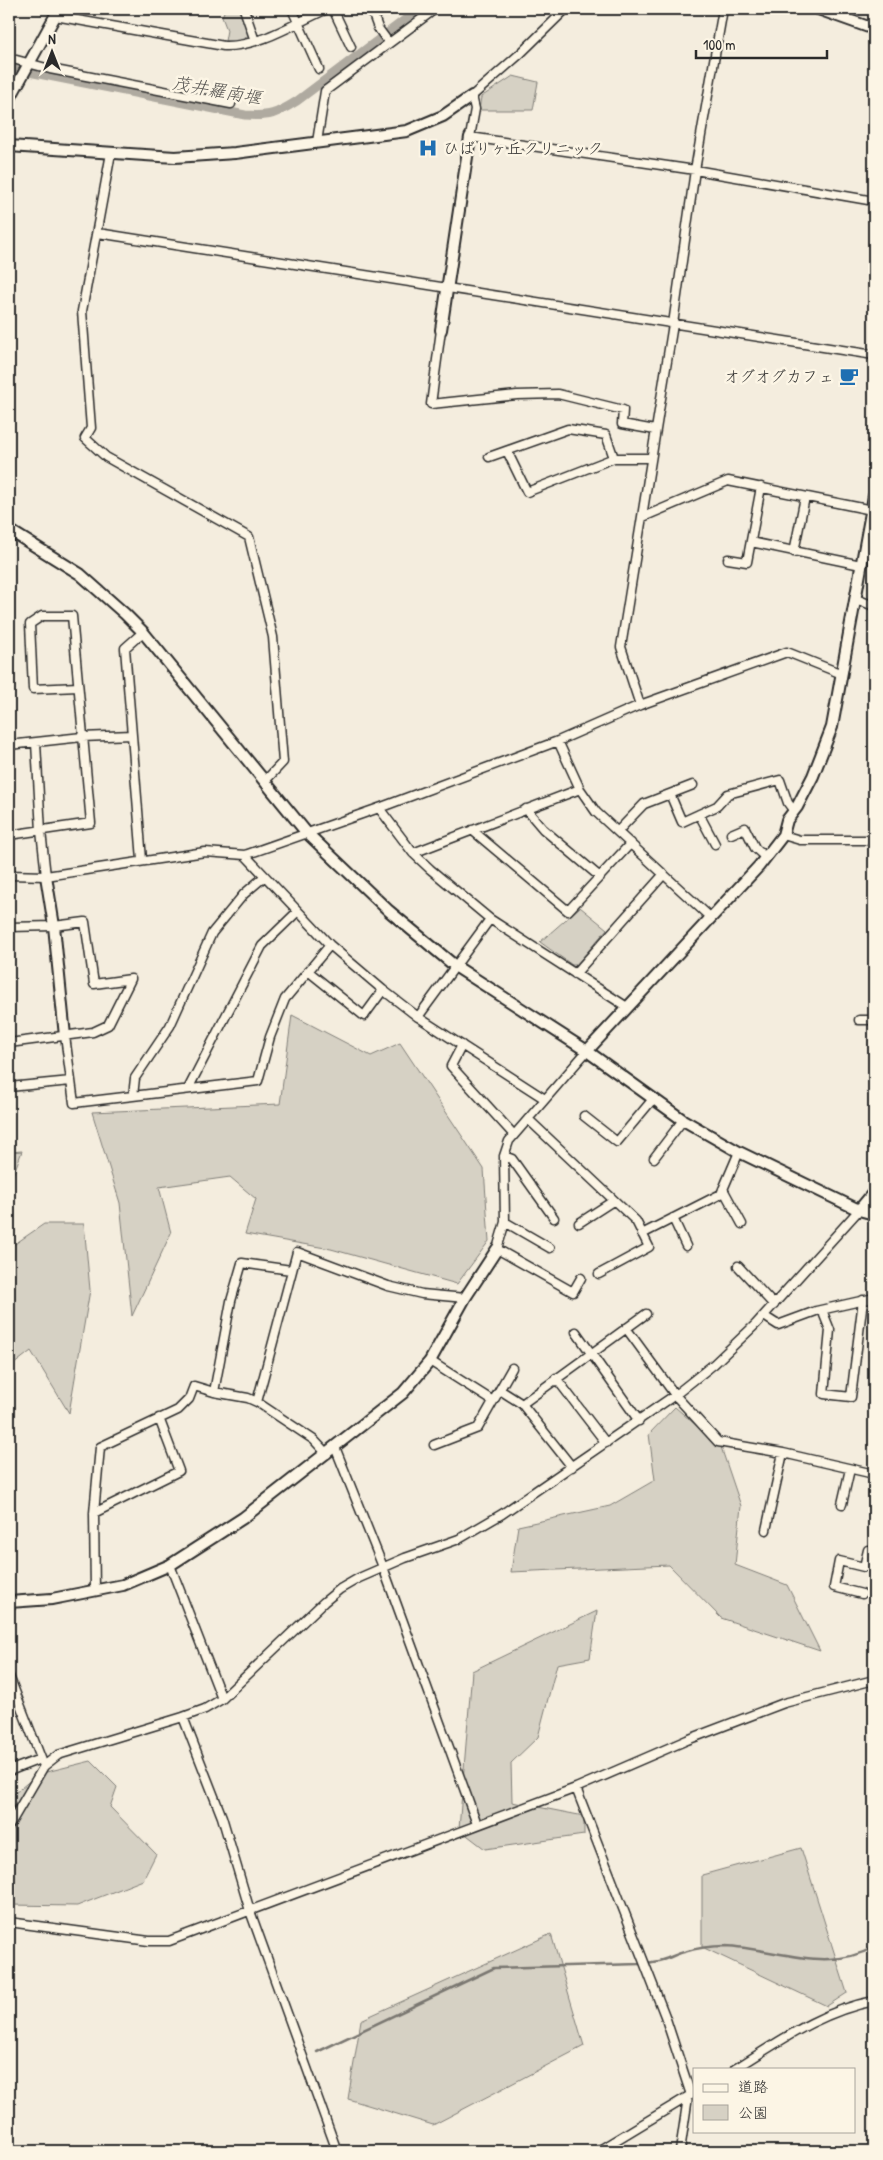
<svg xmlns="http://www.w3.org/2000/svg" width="883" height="2160" font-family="'Patrick Hand','Klee One',sans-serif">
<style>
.green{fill:#d6d1c4;stroke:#807e78}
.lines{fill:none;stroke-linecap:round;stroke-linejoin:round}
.stream{stroke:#7a7771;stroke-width:2.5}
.canal{stroke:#afaaa0;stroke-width:9}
.minor-casing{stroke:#2b2b2b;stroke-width:11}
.tertiary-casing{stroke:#2b2b2b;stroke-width:14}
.minor{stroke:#fcf5e5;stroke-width:8}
.tertiary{stroke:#fcf5e5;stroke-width:10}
.labels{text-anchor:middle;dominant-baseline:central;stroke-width:5;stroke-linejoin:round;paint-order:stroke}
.poi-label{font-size:16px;fill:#2b2b2b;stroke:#fcf5e5;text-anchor:start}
.water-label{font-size:18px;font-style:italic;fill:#595754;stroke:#fcf5e5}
</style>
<rect width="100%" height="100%" fill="#f4edde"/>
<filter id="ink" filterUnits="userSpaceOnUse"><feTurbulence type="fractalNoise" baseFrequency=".02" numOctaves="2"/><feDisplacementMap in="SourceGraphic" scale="10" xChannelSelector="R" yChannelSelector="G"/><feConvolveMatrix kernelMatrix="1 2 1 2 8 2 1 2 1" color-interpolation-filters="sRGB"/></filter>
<g filter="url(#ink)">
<path class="green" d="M225,9H241L249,35L240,42L225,41L227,30L222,17Z
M513,76L538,82L533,110H479L481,97Z
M580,907L607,929L576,965H572L540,942Z
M292,1015L371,1056L400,1043L484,1169L489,1241L457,1284L331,1249L245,1234L256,1199L230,1177L159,1187L171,1233L132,1316L120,1203L92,1112L280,1104Z
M22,1151L9,1186V1152Z
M44,1224H84L90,1290L69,1413L31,1351L9,1368V1248Z
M675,1407L721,1447L741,1506L735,1565L787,1585L820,1651L721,1618L669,1565L511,1572L518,1526L610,1506L655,1480L649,1434Z
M597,1611L590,1658L557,1664L538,1737L511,1763L512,1802L584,1816V1835L485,1849L459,1829L472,1671Z
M91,1761L117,1787L110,1807L156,1854L143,1880L77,1906L9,1905V1798L38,1774Z
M801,1848L847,1993L827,2006L702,1947V1875Z
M551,1934L584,2046L433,2125L348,2099L361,2020Z"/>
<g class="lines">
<path class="stream" d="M317,2052L494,1968L640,1964C647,1963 655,1962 662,1960C670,1958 676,1954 684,1952C697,1948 711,1946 725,1946C775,1948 826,1974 874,1947"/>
<path class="canal" d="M9,68L245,115C270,117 276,114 297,101L419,9"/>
<g class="minor-casing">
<path id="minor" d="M244,9L255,41
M292,9L319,69
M333,9L351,47
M371,9L378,28L389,43
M566,9L521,53L472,96L475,109L470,137L695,170L874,201
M55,16L224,46C259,47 295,23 327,9
M9,58L50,69L231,104
M317,142L325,91L435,9
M111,153L82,311L91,428L85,438L106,457L249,537L273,637L283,762L265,781
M98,233L874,355
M441,330L431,404L517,395L558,394L623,410L622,424L655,430
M507,451L527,492L614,458H651
M489,457L568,429L606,435L614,458
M643,517L728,481L872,510L874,508
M751,542L861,565
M864,551L874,553
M794,552L805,497
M728,559L747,562L761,487
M856,599L874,606
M640,705L621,647L673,324L695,170L723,9
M558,741L580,789L596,812L711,918
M36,743L41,831L46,876
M9,745L82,737L132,735
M670,794L682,822L717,806L728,794L780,780L788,803L794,811
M379,808L413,853L430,869L490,919L627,1007
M526,809L543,829L600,877
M699,814L715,844
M472,830L568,911L631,843
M618,831L644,804L693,785
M731,834L745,828L755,848L766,858
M9,835L91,823L72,616H42L30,624L33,689L78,687
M783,835L800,840H874
M413,853L580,789
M245,855L330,945L383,990L418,1017L545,1099
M142,860L125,648L143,632
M9,875L46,876L205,852L245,855L379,808L558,741L640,705L787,652L842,674
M9,927L54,926L85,922L94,984L131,979L108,1025L93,1032L9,1043
M308,971L364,1016L383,990
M575,974L664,874
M418,1017L490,919
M859,1020H874
M65,1036L74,1103L258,1081L270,1037L285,999L330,945
M462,1045L451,1066L514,1135
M9,1087L71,1081
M188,1089L262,946L298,911
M133,1096L135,1078L170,1026L212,933L244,894L265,876
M584,1116L617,1142L653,1099
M528,1119L636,1221L649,1247L599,1274
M504,1156L512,1159L554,1218
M654,1158L683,1120
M723,1189L742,1224
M673,1218L686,1246
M505,1222L550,1248
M579,1223L613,1201
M642,1234L721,1194L739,1152
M738,1266L774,1305
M581,1278L573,1292L497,1249L505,1222L504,1156L509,1141L587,1051
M822,1310L830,1330L824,1394L851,1397L863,1300
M764,1316L778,1325L816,1311L874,1298
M626,1328L675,1395L718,1442L783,1453L874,1474
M576,1332L639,1421
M430,1361L493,1401
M556,1378L606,1443
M500,1390L522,1404L646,1314
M214,1392L231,1301L242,1263L291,1270
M257,1402L297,1252L388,1286L422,1294L465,1298
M522,1404L572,1467
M434,1445L478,1428L512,1368
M335,1447L383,1567L477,1824
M842,1504L850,1469
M94,1513L179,1471L159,1418
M766,1530L783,1453
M170,1565L222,1699
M95,1591L94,1513L100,1447L178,1410L189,1399L194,1386L214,1392L248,1398L257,1402L314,1440L327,1454
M862,1594L834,1587L839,1561L864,1567L868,1550L874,1552
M9,1676L44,1766
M183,1717L222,1817L250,1911L337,2151
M9,1771L40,1759
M576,1788L665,2016L691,2095
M9,1826L44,1766L58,1755L183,1717L205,1709L222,1699L324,1602L340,1589L359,1578L405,1558L459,1539L502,1514L675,1395L714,1364L756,1324L859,1210
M9,1922L149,1941H169L576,1788L687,1740L784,1703L874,1680
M735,2069C780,2041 821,2011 874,2001
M598,2151L694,2093
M680,2151L688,2097"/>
</g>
<g class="tertiary-casing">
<path id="tertiary" d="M818,9L874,29
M9,100L59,9
M9,146L175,157L235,153L407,131L443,116L472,96
M441,330L470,137
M9,530L80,574L125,614L143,632L306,832L389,911L455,966L587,1051L683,1120L739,1152L859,1210L874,1214
M46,876L54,926L65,1036
M587,1051L759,866L783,835L787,820L797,807L813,776L832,727L874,496
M859,1210L874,1192
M9,1602L52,1599L123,1585L170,1565L243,1518L403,1393L430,1361L465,1298L497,1249"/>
</g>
<use href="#minor" class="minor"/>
<use href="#tertiary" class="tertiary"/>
</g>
</g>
<defs>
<g id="hospital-bare" transform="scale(1.5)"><path d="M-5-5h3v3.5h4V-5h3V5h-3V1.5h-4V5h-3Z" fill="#1f6fb2" stroke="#fcf5e5" stroke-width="2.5" paint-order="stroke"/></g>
<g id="cafe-bare" transform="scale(1.5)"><path d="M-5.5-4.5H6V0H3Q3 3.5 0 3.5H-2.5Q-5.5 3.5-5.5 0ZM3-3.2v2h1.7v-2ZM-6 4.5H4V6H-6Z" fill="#1f6fb2" stroke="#fcf5e5" stroke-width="2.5" paint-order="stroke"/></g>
</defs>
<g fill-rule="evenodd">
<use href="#hospital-bare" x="428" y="148"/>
<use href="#cafe-bare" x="849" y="376"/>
</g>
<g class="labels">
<g class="poi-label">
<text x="443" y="148">ひばりヶ丘クリニック</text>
<text x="834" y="376" text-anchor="end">オグオグカフェ</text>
</g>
<g class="water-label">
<text transform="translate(217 90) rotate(10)">茂井羅南堰</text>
</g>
</g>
<rect width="883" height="2160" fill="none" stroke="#fcf5e5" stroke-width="30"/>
<rect x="15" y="15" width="853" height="2130" fill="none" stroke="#2b2b2b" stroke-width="2" filter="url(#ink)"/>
<rect x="693" y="2068" width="162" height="65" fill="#fcf5e5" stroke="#a8a49b"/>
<rect x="703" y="2084" width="25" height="8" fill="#fcf5e5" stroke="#a8a49b"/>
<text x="738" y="2092" font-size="15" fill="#2b2b2b">道路</text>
<rect x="703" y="2105" width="25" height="15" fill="#d6d1c4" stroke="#a8a49b"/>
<text x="738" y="2118" font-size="15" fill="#2b2b2b">公園</text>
<g transform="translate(52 52)" stroke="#fcf5e5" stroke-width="4" paint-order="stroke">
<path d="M0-4L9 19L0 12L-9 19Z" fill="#2b2b2b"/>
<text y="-8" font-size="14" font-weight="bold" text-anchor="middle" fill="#2b2b2b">N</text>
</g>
<path d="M696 50v8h131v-8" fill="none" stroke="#2b2b2b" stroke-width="2.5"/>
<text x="703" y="50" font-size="15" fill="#2b2b2b" stroke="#fcf5e5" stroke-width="4" paint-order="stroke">100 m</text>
</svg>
